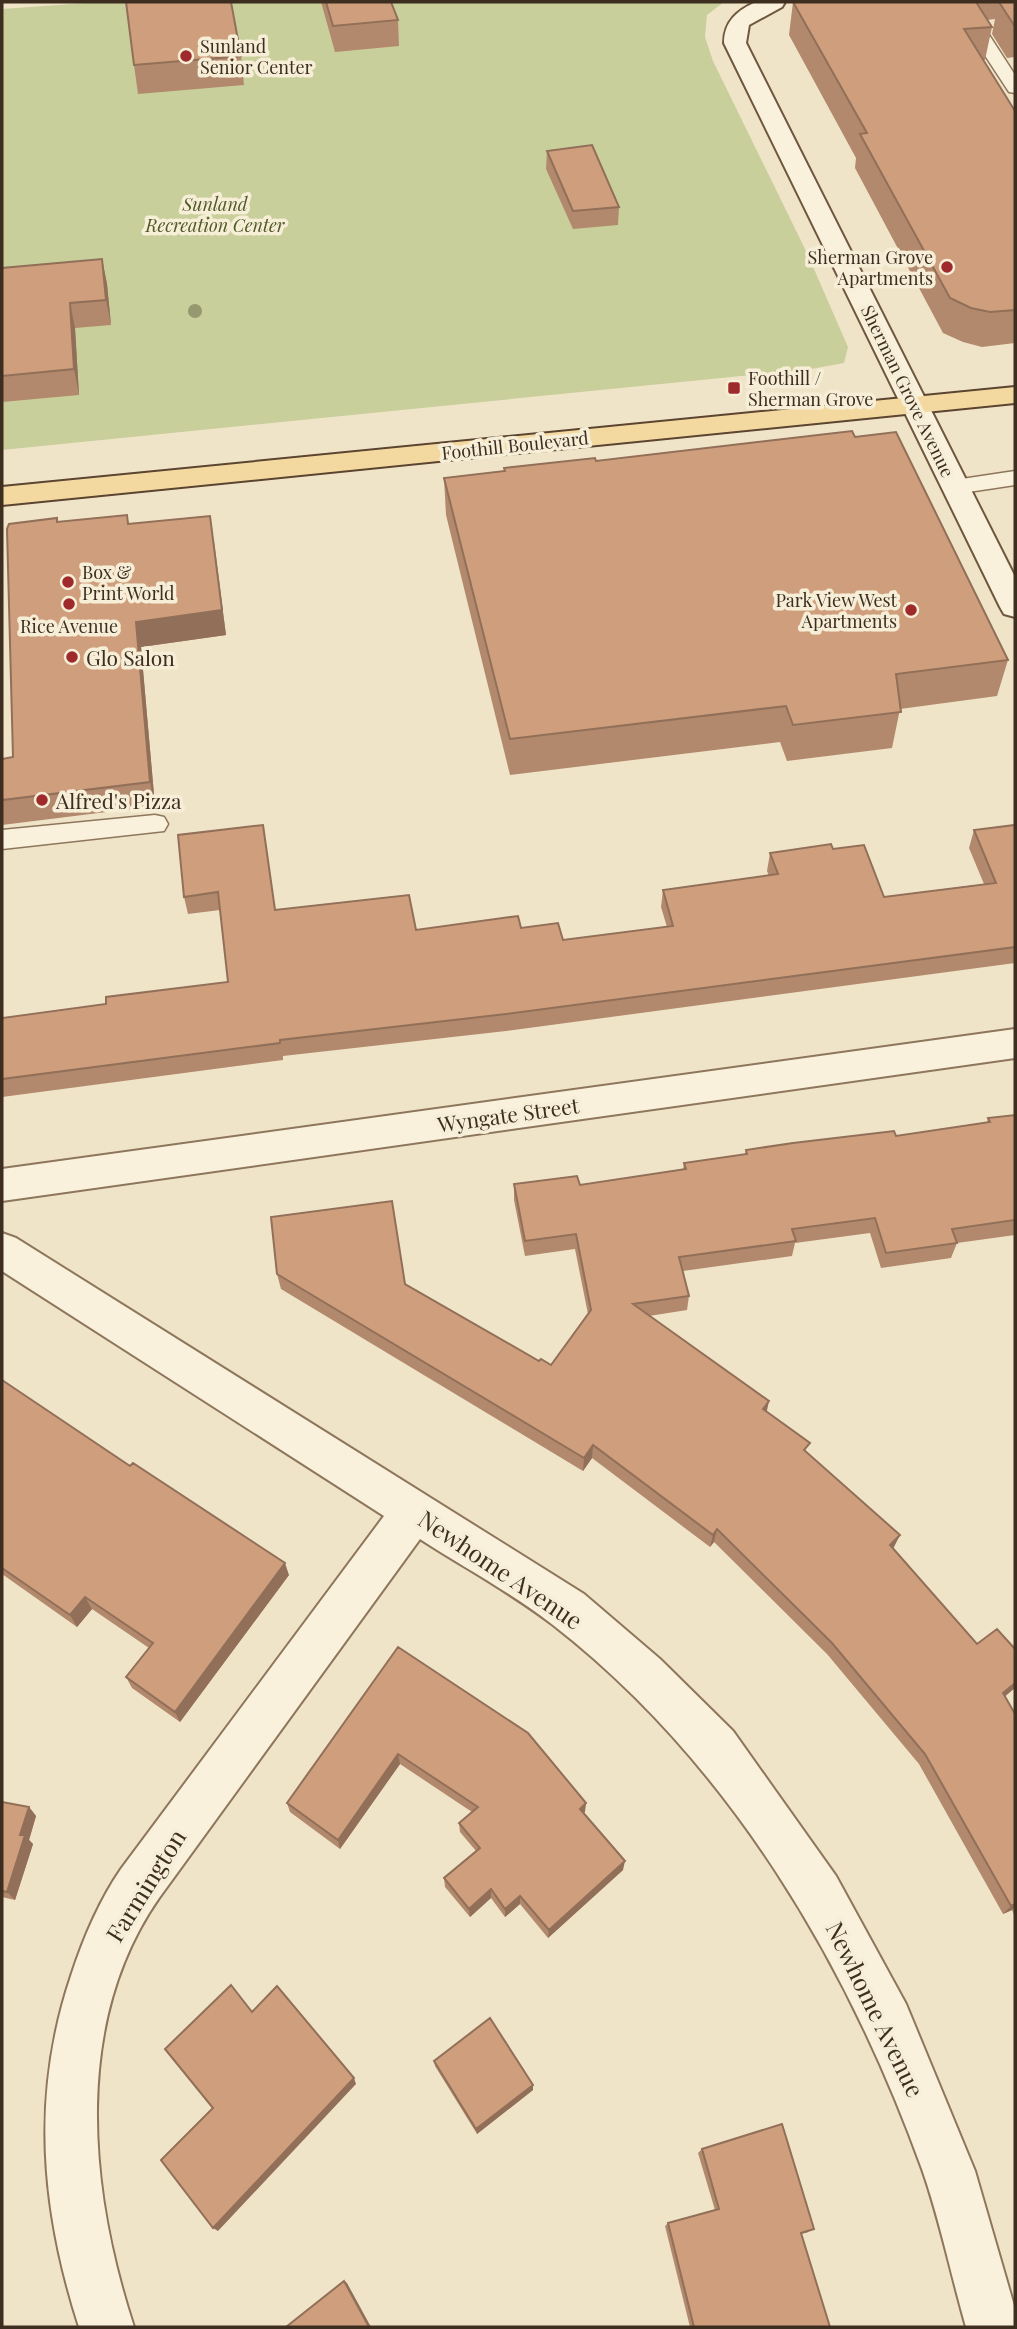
<svg xmlns="http://www.w3.org/2000/svg" width="1017" height="2329" font-family="'Playfair Display',serif">
<style>
.green{fill:#c9cf9b}
.lines{fill:none;stroke-linecap:round;stroke-linejoin:round}
.lane-casing{stroke:#8d765c;stroke-width:3}
.street-casing{stroke:#8d765c;stroke-width:4}
.secondary-casing{stroke:#6f573f;stroke-width:4}
.primary-casing{stroke:#5b4430;stroke-width:4}
.lane{fill:#faf1dc;fill-rule:evenodd}
.street{fill:#faf1dc;fill-rule:evenodd}
.secondary{fill:#faf1dc;fill-rule:evenodd}
.primary{fill:#f3d9a0;fill-rule:evenodd}
.tree{fill:#96986f}
.wall{fill:#b2896c}
.shaded-wall{fill:#916f58}
.building{fill:#cf9f7d;stroke:#916f58;stroke-width:2}
.poi-dot{fill:#9e2a2b;stroke:#f7eed8;stroke-width:2.5}
.labels{text-anchor:middle;dominant-baseline:central;stroke-width:7;stroke-linejoin:round;paint-order:stroke}
.far-poi-label{font-size:18px;fill:#3d2e20;stroke:#f7eed8;text-anchor:start}
.far-park-label{font-size:18px;font-style:italic;fill:#4d5a26;stroke:#f7eed8}
.far-street-label{font-size:18px;fill:#3d2e20;stroke:#f7eed8}
.poi-label{font-size:21px;fill:#3d2e20;stroke:#f7eed8;text-anchor:start}
.street-label{font-size:21px;fill:#3d2e20;stroke:#f7eed8}
.near-street-label{font-size:24px;fill:#3d2e20;stroke:#f7eed8}
</style>
<rect width="100%" height="100%" fill="#f0e4c8"/>
<path class="green" d="M99,2H724L707,15L705,37L713,61L807,253L848,347L844,363L811,369L2,450V9Z"/>
<g class="lines">
<g class="lane-casing">
<path id="lane" d="M976,23L982,24L1015,75V93L1009,92L967,28Z
M1015,471V485L955,494L947,492L944,487L947,482L955,480Z
M155,815L164,817L168,824L164,831L2,849V830Z"/>
</g>
<g class="street-casing">
<path id="street" d="M1015,1029V1058L2,1201V1169Z
M2,1233L16,1238L584,1594L660,1659L733,1731L836,1876L906,2004L975,2171L1015,2309V2327H966C951,2275 940,2220 922,2169C847,1962 729,1762 553,1625C512,1593 463,1567 420,1539L159,1898C72,2023 89,2190 134,2327H79C41,2209 31,2095 71,1976C83,1939 99,1901 121,1869L384,1516L2,1271Z"/>
</g>
<g class="secondary-casing">
<path id="secondary" d="M756,2H785L782,7L749,25L746,43L1015,577V617L1004,614L1000,607L724,43C724,21 738,10 756,2Z"/>
</g>
<g class="primary-casing">
<path id="primary" d="M1015,387V403L2,505V487Z"/>
</g>
<use href="#lane" class="lane"/>
<use href="#street" class="street"/>
<use href="#secondary" class="secondary"/>
<use href="#primary" class="primary"/>
</g>
<circle class="tree" cx="195" cy="311" r="7"/>
<path class="wall" d="M321,2H391L398,20L399,46L335,52Z
M793,2H1015V57L1007,58L992,34L995,19L987,20L992,27L985,60H983L1015,111V343L982,347L963,342L943,333L855,168L856,158L789,35Z
M241,56L244,85L138,94L134,65Z
M547,151L619,207L618,225L573,229L546,169Z
M102,259L107,284L111,325L75,328L79,395L2,402V268Z
M855,437L1008,660L997,696L900,709L892,748L787,761L780,742L510,775L446,515L444,478L504,471V468L596,461Z
M127,515L129,524L214,541L226,635L141,647L155,806L2,825V759L13,757L57,518L58,522Z
M1015,825V963L506,1031L283,1056V1060L2,1097V1018L106,1004L228,982L220,910L188,914L184,897L178,835L275,910L416,930L521,928L563,940L667,927L661,907L663,890L769,876L767,871L770,853L833,849L884,897L984,884L969,848L974,830Z
M1015,1115V1235L957,1243L951,1258L881,1268L870,1233L795,1243L792,1256L683,1271L689,1296L687,1310L649,1316L766,1412L807,1452L894,1547L893,1549L1005,1696L1015,1714V1917L1012,1910L1003,1914L919,1764L827,1654L714,1542L710,1547L592,1458L583,1471L281,1289L277,1274L405,1284L539,1361L551,1365L588,1314L575,1249L525,1256L514,1200V1184L580,1185L683,1170L684,1163L745,1155L746,1150L896,1136L987,1123L988,1118Z
M2,1380L289,1575L180,1722L132,1688L126,1677L149,1648L92,1609L77,1627L2,1574Z
M398,1647L586,1803L584,1813L623,1870L548,1938L520,1904L505,1917L491,1898L470,1917L445,1887L444,1878L476,1851L460,1832L459,1823L472,1812L400,1764L340,1849L290,1812L287,1803Z
M2,1802L29,1807L36,1816L29,1840L33,1844L15,1900L2,1897Z
M434,2061L533,2085V2090L477,2134L435,2066Z
M702,2149L809,2232L801,2234L830,2327H690L665,2226L668,2223L715,2210L698,2153Z"/>
<path class="shaded-wall" d="M102,259L107,284L111,325L106,300Z
M70,303L75,328L79,395L74,369Z
M210,516L226,635L141,647L155,806L150,782L136,622Z
M769,1401L766,1415L763,1409Z
M593,1445L592,1458L583,1471L584,1458Z
M717,1529L714,1542L710,1547L713,1535Z
M900,1535L894,1547L885,1557L890,1545Z
M285,1563L289,1575L180,1722L175,1712Z
M85,1597L92,1609L77,1627L70,1615Z
M1015,1683V1688L996,1704L1003,1693Z
M398,1754L400,1764L340,1849L338,1840Z
M586,1803L585,1812L579,1818L580,1809Z
M29,1807L36,1816L29,1840L33,1844L15,1900L7,1892L20,1835Z
M625,1861L623,1870L548,1938L549,1930Z
M491,1889V1898L470,1917L469,1909Z
M520,1896V1904L505,1917V1909Z
M1015,1904V1906L1012,1910L1003,1914L1011,1906Z
M354,2078L356,2084L218,2231L213,2228Z
M533,2085V2090L477,2134L476,2129Z
M344,2281L347,2283L371,2327H369Z"/>
<path class="building" d="M126,2H231L241,56L134,65Z
M326,2H391L398,20L333,26Z
M793,2H976L992,27L964,29L1015,111V310L990,312L971,308L950,298L860,134L867,133Z
M999,2H1015V25H1014Z
M592,145L619,207L573,211L547,151Z
M102,259L106,300L70,303L74,369L2,376V268Z
M852,431L855,437L896,432L1008,660L896,674L901,712L793,725L786,706L510,739L444,478L505,471L504,468L595,458L596,461Z
M127,515L128,524L210,516L222,610L136,622L150,782L2,800V759L13,757L7,529L9,524L57,518V522Z
M263,825L275,910L409,895L416,930L518,916L521,928L558,923L563,940L673,926L663,890L778,874L770,853L831,844L833,849L864,845L884,897L996,883L974,830L1015,825V947L506,1014L280,1040V1043L2,1079V1018L106,1004V997L228,982L218,892L184,897L178,835Z
M1015,1115V1220L952,1229L957,1243L886,1253L875,1218L792,1229L796,1241L679,1257L689,1296L633,1304L769,1401L763,1409L810,1443L804,1450L900,1535L890,1545L977,1644L997,1629L1015,1649V1683L1003,1693L1015,1714V1904L1011,1906L925,1754L832,1643L717,1529L713,1535L593,1445L584,1458L277,1274L271,1217L392,1201L405,1284L539,1361L541,1359L551,1365L591,1310L576,1234L525,1241L514,1184L577,1176L580,1185L686,1169L684,1163L747,1154L746,1150L793,1143L894,1131L896,1136L990,1122L988,1118Z
M2,1380L130,1466L133,1463L285,1563L175,1712L126,1677L153,1643L85,1597L70,1615L2,1568Z
M398,1647L528,1733L586,1803L580,1809L625,1861L549,1930L520,1896L505,1909L491,1889L469,1909L444,1878L480,1848L459,1823L478,1807L398,1754L338,1840L287,1803Z
M2,1802L29,1807L20,1835H25L7,1892L2,1891Z
M231,1985L252,2012L277,1986L354,2078L213,2228L161,2160L213,2108L165,2049Z
M490,2018L533,2085L476,2129L434,2061Z
M782,2124L814,2229L801,2233L830,2327H694L668,2223L719,2209L702,2149Z
M344,2281L369,2327H286Z"/>
<g class="poi-dot">
<circle cx="186" cy="56" r="7"/>
<circle cx="947" cy="267" r="7"/>
<rect x="727" y="381" width="14" height="14" rx="3.5"/>
<circle cx="68" cy="582" r="7"/>
<circle cx="69" cy="604" r="7"/>
<circle cx="911" cy="610" r="7"/>
<circle cx="72" cy="657" r="7"/>
<circle cx="42" cy="800" r="7"/>
</g>
<g class="labels">
<g class="far-poi-label">
<text x="200" y="46">Sunland<tspan x="200" dy="21">Senior Center</tspan></text>
<text x="933" y="257" text-anchor="end">Sherman Grove<tspan x="933" dy="21">Apartments</tspan></text>
<text x="748" y="378">Foothill /<tspan x="748" dy="21">Sherman Grove</tspan></text>
<text x="82" y="572">Box &amp;<tspan x="82" dy="21">Print World</tspan></text>
<text x="897" y="600" text-anchor="end">Park View West<tspan x="897" dy="21">Apartments</tspan></text>
<text x="69" y="626" text-anchor="middle">Rice Avenue</text>
</g>
<g class="far-park-label">
<text x="215" y="204">Sunland<tspan x="215" dy="21">Recreation Center</tspan></text>
</g>
<g class="far-street-label">
<text transform="translate(908 391) rotate(64)">Sherman Grove Avenue</text>
<text transform="translate(515 445) rotate(-6)">Foothill Boulevard</text>
</g>
<g class="poi-label">
<text x="86" y="657">Glo Salon</text>
<text x="56" y="800">Alfred's Pizza</text>
</g>
<g class="street-label">
<text transform="translate(508 1114) rotate(-8)">Wyngate Street</text>
</g>
<g class="near-street-label">
<text transform="translate(501 1569) rotate(34)">Newhome Avenue</text>
<text transform="translate(145 1885) rotate(-58)">Farmington</text>
<text transform="translate(876 2009) rotate(64)">Newhome Avenue</text>
</g>
</g>
<rect width="1017" height="2329" fill="none" stroke="#3d2e20" stroke-width="7"/>
</svg>
